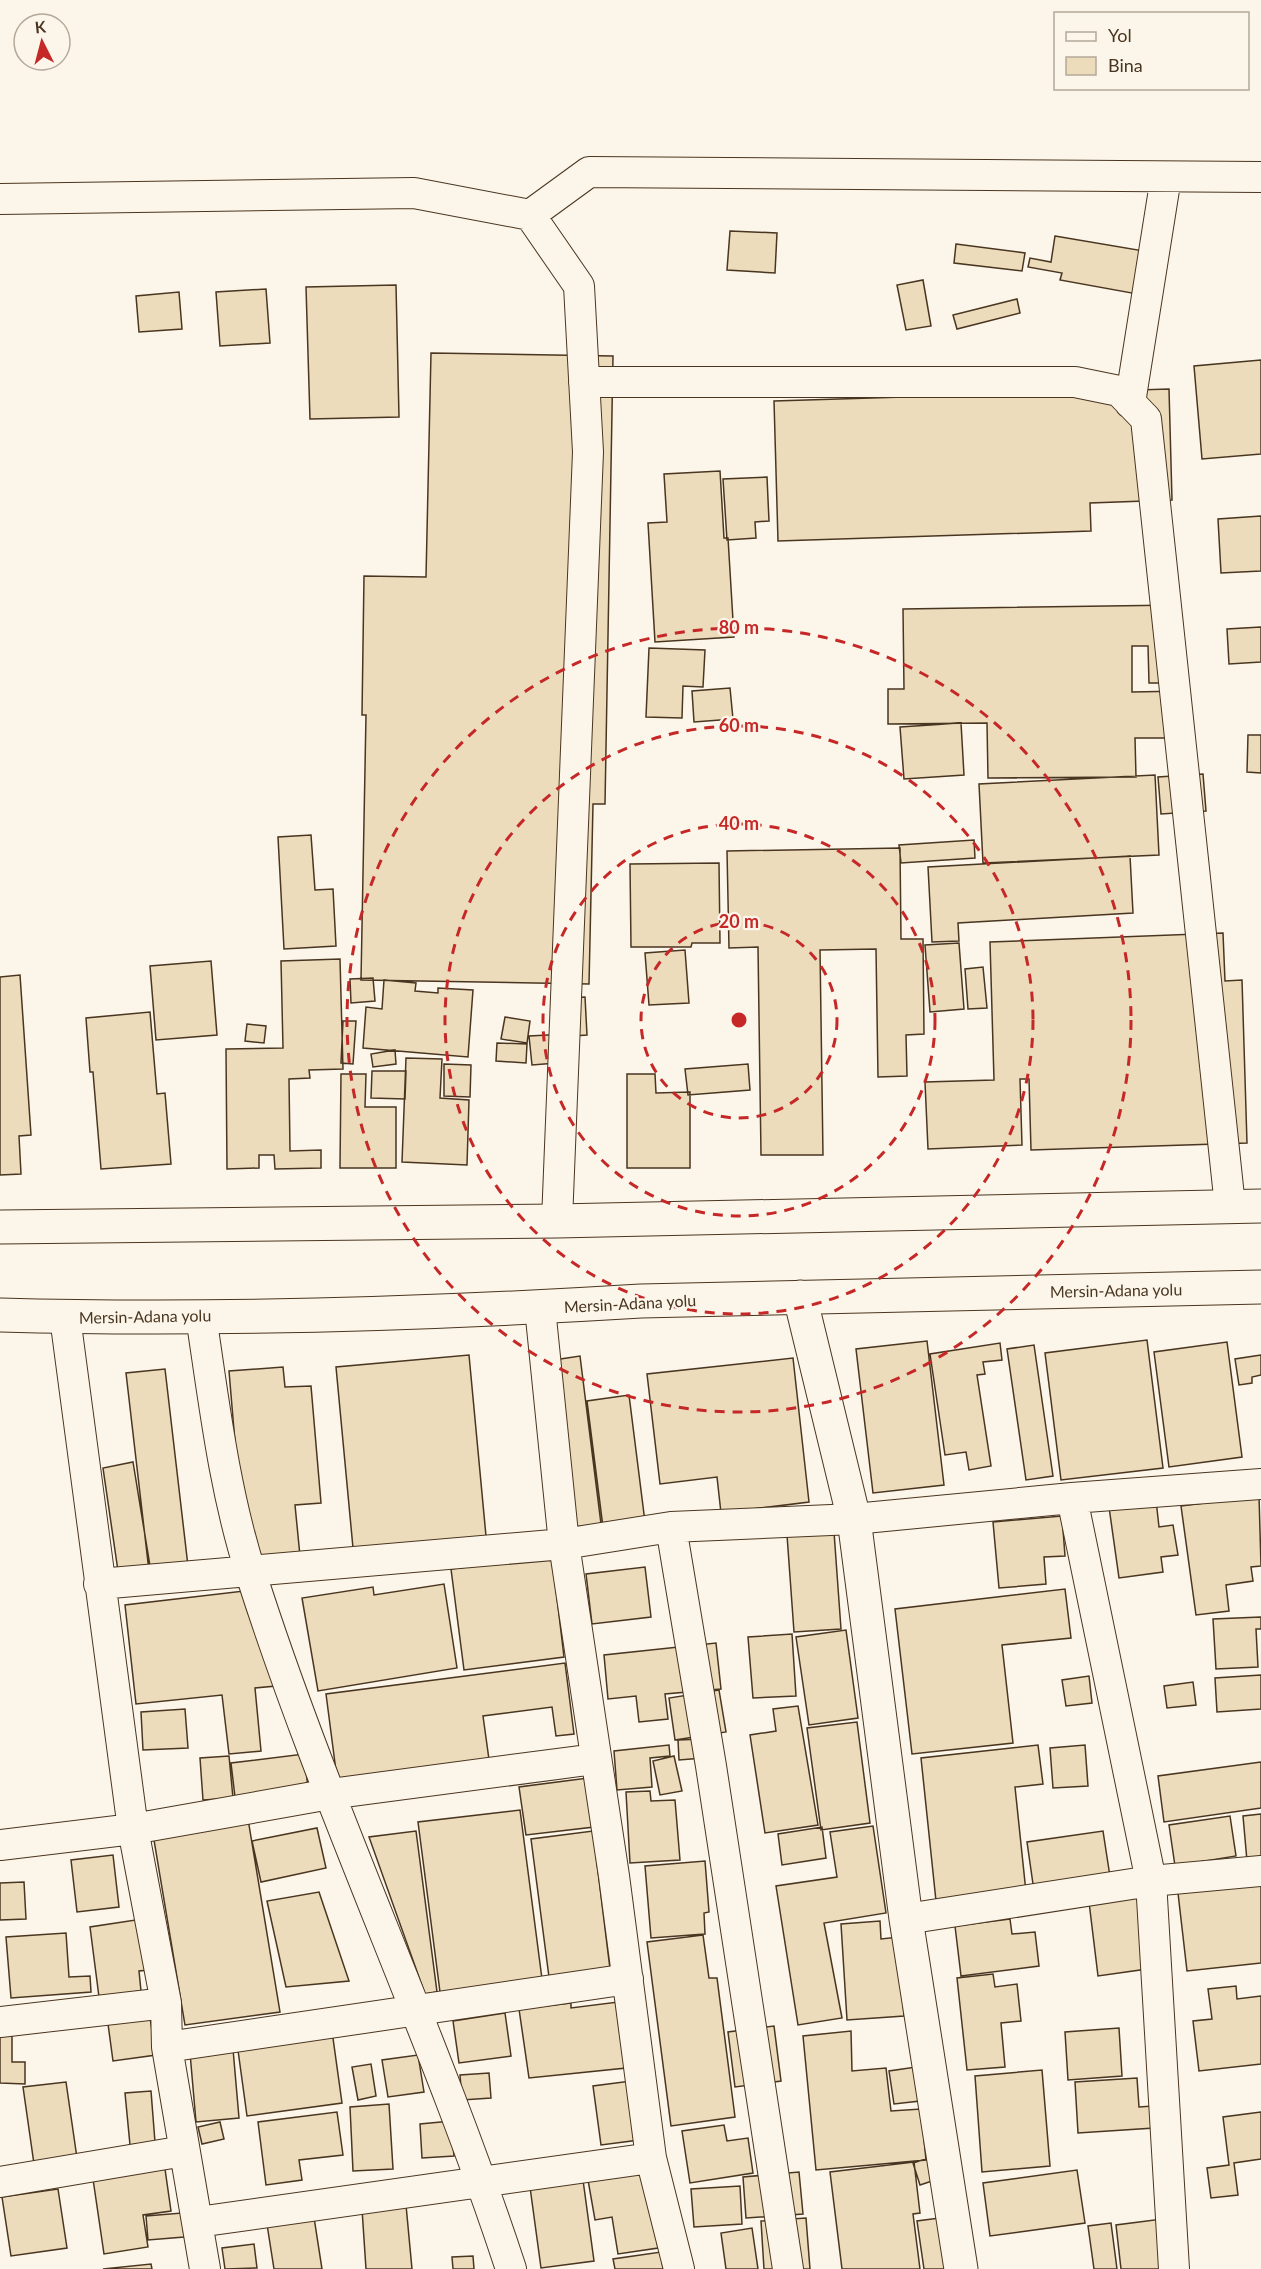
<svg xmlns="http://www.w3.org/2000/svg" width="1261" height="2269" font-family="Lato,sans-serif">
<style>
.building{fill:#ecdcbc;stroke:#4a3520;stroke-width:1.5}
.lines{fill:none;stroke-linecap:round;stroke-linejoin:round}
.street-casing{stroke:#4a3520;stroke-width:32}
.secondary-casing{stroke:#4a3520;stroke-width:35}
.highway-casing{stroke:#4a3520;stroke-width:35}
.street{stroke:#fbf6e9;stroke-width:30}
.secondary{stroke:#fbf6e9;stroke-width:33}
.highway{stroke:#fbf6e9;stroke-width:33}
.ring{fill:none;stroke:#c62828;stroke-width:3;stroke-dasharray:10 8}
.labels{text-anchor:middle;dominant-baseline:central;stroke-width:4.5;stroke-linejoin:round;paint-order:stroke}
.street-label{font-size:16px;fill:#4a3520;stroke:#fbf6e9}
.centre{fill:#c62828;stroke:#fbf6e9;stroke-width:3}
.ring-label{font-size:18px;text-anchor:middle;font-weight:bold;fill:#c62828;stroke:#fbf6e9;stroke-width:4.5;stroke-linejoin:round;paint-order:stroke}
</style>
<rect width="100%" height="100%" fill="#fbf6e9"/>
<path class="building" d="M730,231L777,233L775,273L727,270Z
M1055,236L1144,251L1137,294L1060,280L1062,273L1028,267L1030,258L1051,262Z
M956,244L1025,253L1022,271L954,263Z
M923,280L931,326L906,330L897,285Z
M396,285L399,417L310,419L306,287Z
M266,289L270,343L220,346L216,292Z
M179,292L182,329L139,332L136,296Z
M1017,299L1020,313L957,329L953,315Z
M431,353L613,356L605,804H593L589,984L361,980L366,715H362L364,576L426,577Z
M1261,360V454L1202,459L1194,366Z
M1169,389L1172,500L1090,503L1091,531L778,541L774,401Z
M720,471L724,538H728L734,637L655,642L648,523L667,522L664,474Z
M767,477L769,521L755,522L756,538L727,540L723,479Z
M1261,516V571L1221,573L1218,519Z
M1179,605L1180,683H1149L1148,646H1132V692L1184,691V738H1135L1136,777L988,778L987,723L888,724V689H904L903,609Z
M1261,627V662L1229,664L1227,629Z
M649,648L705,650L703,687L683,686L682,718L646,717Z
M730,688L733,719L694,722L692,691Z
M961,723L964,775L904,779L900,727Z
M1248,735H1261V773L1247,772Z
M1203,774L1206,811L1161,814L1158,777Z
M1155,775L1159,855L983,863L979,784Z
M311,835L315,890L333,889L336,946L284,949L278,837Z
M974,840L975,858L901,863L899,845Z
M900,848L901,939H923L924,1034L906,1035L907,1076L878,1077L876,949L820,950L823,1155H761L758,947L729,948L727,851Z
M1130,856L1133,913L958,923L959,941L932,942L928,867Z
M719,863L720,943H692L691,947H631L630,864Z
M1223,933L1225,981L1242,980L1247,1143L1031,1150L1029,1079H1020L1022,1145L928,1149L925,1082L994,1080L990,942Z
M959,943L964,1009L930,1012L925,945Z
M685,950L689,1003L649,1005L645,953Z
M340,959L343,1069L309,1070L310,1078L289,1079L290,1151L321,1150V1168L275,1169L274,1155H259V1168L227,1169L226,1049L283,1048L281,961Z
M211,961L217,1035L156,1040L150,966Z
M983,967L987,1008L968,1009L965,969Z
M20,975L31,1135L19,1136L21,1174L0,1175V977Z
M373,978L375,1001L351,1003L350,979Z
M384,980L416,983L415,991L438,993V988L473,990L468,1057L363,1048L366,1007L382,1009Z
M585,997L587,1035L558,1037L556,999Z
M150,1012L157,1094L165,1093L171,1164L101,1169L93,1072H90L86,1018Z
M505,1017L530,1021L527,1043L501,1039Z
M343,1021H356L353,1064L341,1063Z
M247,1024L266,1026L264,1043L245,1041Z
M567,1034L569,1062L532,1065L529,1036Z
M497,1043L527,1044L526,1063L496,1061Z
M395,1050L396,1064L373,1067L371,1054Z
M406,1058L442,1059L440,1098L469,1100L467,1165L402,1162Z
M444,1064L471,1065L470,1097L444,1096Z
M748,1064L750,1090L688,1095L685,1069Z
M372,1071H406L405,1099L371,1098Z
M341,1074H366L365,1107H396V1168H340Z
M627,1074H655L656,1093L690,1092V1168H627Z
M1147,1340L1163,1468L1061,1480L1045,1353Z
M927,1341L944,1485L873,1493L856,1349Z
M1227,1342L1242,1457L1169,1467L1154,1352Z
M1000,1343L1002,1360L983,1362L985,1374L977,1375L991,1466L969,1470L966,1452L945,1455L930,1354Z
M1034,1345L1053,1476L1026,1480L1007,1349Z
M469,1355L486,1536L353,1548L336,1367Z
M1261,1355V1375L1252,1377V1383L1239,1385L1235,1359Z
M580,1356L601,1524L575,1527L554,1360Z
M793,1358L809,1502L721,1513L717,1477L660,1484L647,1374Z
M283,1367L285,1387L311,1386L321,1503L295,1505L300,1556L245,1561L229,1371Z
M165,1369L188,1566L149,1571L126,1373Z
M629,1395L645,1522L603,1527L587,1401Z
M133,1462L150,1566L118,1571L103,1468Z
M1259,1496L1261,1566L1251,1567L1253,1581L1226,1585L1229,1611L1196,1615L1181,1506Z
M1156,1500L1159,1527L1173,1525L1178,1555L1161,1557L1163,1572L1119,1578L1109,1507Z
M1062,1516L1065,1556L1044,1557L1046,1584L999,1588L993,1522Z
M834,1532L841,1629L794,1632L787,1535Z
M552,1556L564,1657L464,1670L451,1569Z
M645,1567L651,1617L592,1624L586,1574Z
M444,1584L457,1668L318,1691L302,1598L373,1587L374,1595Z
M1065,1589L1071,1638L1002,1645L1013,1743L912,1754L895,1609Z
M244,1591L276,1686L255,1688L261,1751L229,1754L222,1695L136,1704L125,1605Z
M1261,1617V1629H1256L1258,1667L1216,1669L1213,1619Z
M846,1630L858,1718L809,1725L796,1637Z
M792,1634L796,1696L753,1698L748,1637Z
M716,1643L721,1689L665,1694L668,1719L639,1722L636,1696L608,1699L604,1655Z
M565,1663L574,1734L556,1736L552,1707L483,1716L491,1774L339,1794L326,1694Z
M1261,1675V1709L1217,1712L1215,1678Z
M1089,1676L1092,1703L1066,1706L1062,1680Z
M1193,1682L1196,1705L1167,1708L1164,1686Z
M719,1690L726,1732L675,1740L669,1698Z
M798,1706L818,1825L765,1833L750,1735L776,1731L773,1709Z
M185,1709L188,1748L143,1750L141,1712Z
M857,1722L870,1823L821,1830L807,1728Z
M702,1739L703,1758L679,1760L678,1740Z
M669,1745L670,1756L650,1758L652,1787L617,1790L614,1751Z
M1038,1745L1043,1784L1015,1787L1026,1892L936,1901L921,1758Z
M1085,1745L1088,1786L1053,1788L1050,1748Z
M304,1754L308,1788L235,1797L231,1763Z
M229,1756L233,1798L203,1800L200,1758Z
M674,1756L682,1791L660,1795L653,1761Z
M1261,1762V1808L1164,1822L1158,1776Z
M588,1778L594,1827L526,1835L519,1787Z
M650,1791L651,1801L675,1800L680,1860L630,1863L626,1792Z
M520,1810L542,1979L440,1992L418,1822Z
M1261,1814V1860L1247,1861L1243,1816Z
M1230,1816L1236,1856L1175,1866L1169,1825Z
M248,1819L280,2012L185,2025L153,1834Z
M873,1826L886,1913L824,1923L842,2018L798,2025L776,1886L837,1877L830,1832Z
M822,1827L826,1858L782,1865L778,1834Z
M317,1828L326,1868L261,1882L252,1841Z
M416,1831L437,1992L425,1994L369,1837Z
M593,1831L610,1969L549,1977L531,1839Z
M1103,1831L1111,1883L1034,1891L1027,1842Z
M113,1855L119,1907L77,1912L71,1860Z
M705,1861L709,1912L704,1913L705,1934L651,1938L645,1866Z
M1261,1870V1963L1187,1971L1178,1893Z
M24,1882L26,1919L0,1920V1883Z
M319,1892L349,1981L286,1987L267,1901Z
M1144,1894L1154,1968L1098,1976L1089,1902Z
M142,1919L149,1970L139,1971L141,1991L99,1997L90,1927Z
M1010,1919L1012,1934L1035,1932L1039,1966L961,1976L955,1926Z
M880,1921L881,1939L899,1937L904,2016L847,2020L841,1924Z
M66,1933L69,1977L90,1976L91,1992L11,1998L6,1937Z
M703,1935L709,1978H717L735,2117L671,2126L647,1942Z
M993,1974L995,1987L1017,1984L1021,2021L1001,2023L1005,2067L967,2070L957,1978Z
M1236,1986L1237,1999L1261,1996V2064L1199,2071L1193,2021L1212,2019L1208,1989Z
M618,2002L626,2068L529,2078L519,2009L571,2003V2008Z
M505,2013L511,2056L459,2063L453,2021Z
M150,2018L156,2055L113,2061L108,2024Z
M774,2026L781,2081L735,2087L728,2032Z
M1119,2028L1122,2076L1068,2080L1065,2032Z
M332,2031L342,2103L247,2116L237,2043Z
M851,2031L852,2071L886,2068L891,2111L921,2109L926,2160L816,2170L803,2036Z
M0,2032H12V2062H25V2084L0,2083Z
M233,2049L239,2118L196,2122L190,2053Z
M418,2055L424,2092L388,2097L382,2060Z
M371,2064L376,2096L358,2100L352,2067Z
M916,2067L920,2101L894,2104L889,2071Z
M1042,2070L1050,2166L982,2172L975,2076Z
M489,2073L491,2098L462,2100L460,2075Z
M1137,2078L1139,2107L1153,2106L1154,2128L1078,2133L1075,2082Z
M631,2081L639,2140L601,2145L593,2086Z
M66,2082L77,2158L34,2164L23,2087Z
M151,2091L155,2142L130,2145L125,2093Z
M389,2104L393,2169L353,2171L350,2107Z
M337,2112L343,2155L299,2160L302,2180L266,2185L258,2122Z
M1261,2112V2159L1234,2163L1238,2195L1211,2198L1207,2168L1229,2165L1223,2117Z
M451,2121L454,2156L422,2158L420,2124Z
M220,2122L224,2139L202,2144L198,2127Z
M724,2125L727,2141L748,2138L753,2173L690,2183L682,2131Z
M935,2156L941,2178L920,2185L913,2163Z
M914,2162L920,2213L913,2214L920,2269H842L830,2172Z
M165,2169L171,2211L143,2215L148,2247L104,2254L93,2179Z
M1077,2170L1085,2223L990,2236L983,2183Z
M646,2172L658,2248L618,2254L612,2217L595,2220L588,2180Z
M799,2172L803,2214L746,2218L743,2177Z
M583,2180L594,2261L541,2268L530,2187Z
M740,2186L742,2224L694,2227L691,2189Z
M58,2189L67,2248L11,2256L2,2197Z
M406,2205L412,2269H366L362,2209Z
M313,2211L322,2269H274L266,2218Z
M182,2213L184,2237L148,2240L146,2216Z
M947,2217L954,2269H924L917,2221Z
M806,2218L810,2269H764L761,2221Z
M1162,2219L1161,2269H1121L1116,2225Z
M1111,2223L1117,2269H1094L1088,2226Z
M752,2228L758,2269H726L721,2233Z
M254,2244L257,2268L225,2269L222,2248Z
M661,2252L663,2269H615L613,2259Z
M473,2256L474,2269H453L452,2257Z
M151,2264L152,2269H103Z"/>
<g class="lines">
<g class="street-casing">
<path id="street" d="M0,199L414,193L530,215L579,286L588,452L557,1221
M530,215L589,172L1261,177
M584,382H1075L1119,391L1146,419L1230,1206
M1130,403L1166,177
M540,1308L564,1544L614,1876L651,2158L679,2269
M201,1316C214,1402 224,1490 251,1574C326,1809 434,2034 511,2269
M65,1317L133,1829L166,2003L167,2047L205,2269
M1072,1498L1151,1881L1174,2269
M99,1584L564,1544L671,1527
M0,1845L133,1829L330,1794L595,1759
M906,1919L1151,1881L1261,1871
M0,2022L166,2003
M167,2047L628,1979
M0,2182L184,2151
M198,2222L651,2158
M788,2269L711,1766L671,1527L854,1519L1072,1498L1261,1484"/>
</g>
<g class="secondary-casing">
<path id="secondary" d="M800,1297L854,1519L906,1919L961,2269"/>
</g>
<g class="highway-casing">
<path id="highway" d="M0,1227L557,1221L1261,1206
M0,1315C213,1321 428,1314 641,1301L1261,1287"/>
</g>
<use href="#street" class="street"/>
<use href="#secondary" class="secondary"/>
<use href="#highway" class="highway"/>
</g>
<g class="ring">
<circle cx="739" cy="1020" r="98"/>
<circle cx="739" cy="1020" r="196"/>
<circle cx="739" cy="1020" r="294"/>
<circle cx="739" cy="1020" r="392"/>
</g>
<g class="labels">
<g class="street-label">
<text transform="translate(1116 1290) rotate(-1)">Mersin-Adana yolu</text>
<text transform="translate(630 1303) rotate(-3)">Mersin-Adana yolu</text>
<text transform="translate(145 1316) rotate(-1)">Mersin-Adana yolu</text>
</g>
</g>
<circle cx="739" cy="1020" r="9" class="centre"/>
<g class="ring-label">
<text x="739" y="634">80 m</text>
<text x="739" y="732">60 m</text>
<text x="739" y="830">40 m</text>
<text x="739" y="928">20 m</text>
</g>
<rect x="1054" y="12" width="195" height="78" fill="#fbf6e9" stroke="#b4a999" stroke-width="1.5"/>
<rect x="1066" y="32" width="30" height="9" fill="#fbf6e9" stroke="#b4a999" stroke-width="1.5"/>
<text x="1108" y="42" font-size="18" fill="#4a3520">Yol</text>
<rect x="1066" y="57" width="30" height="18" fill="#ecdcbc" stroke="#b4a999" stroke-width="1.5"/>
<text x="1108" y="72" font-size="18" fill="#4a3520">Bina</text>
<g transform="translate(42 42) rotate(354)"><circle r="28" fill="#fbf6e9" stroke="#b4a999" stroke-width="1.5"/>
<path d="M0-4.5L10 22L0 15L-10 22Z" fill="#c62828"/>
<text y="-9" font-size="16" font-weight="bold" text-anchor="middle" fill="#4a3520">K</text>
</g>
</svg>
